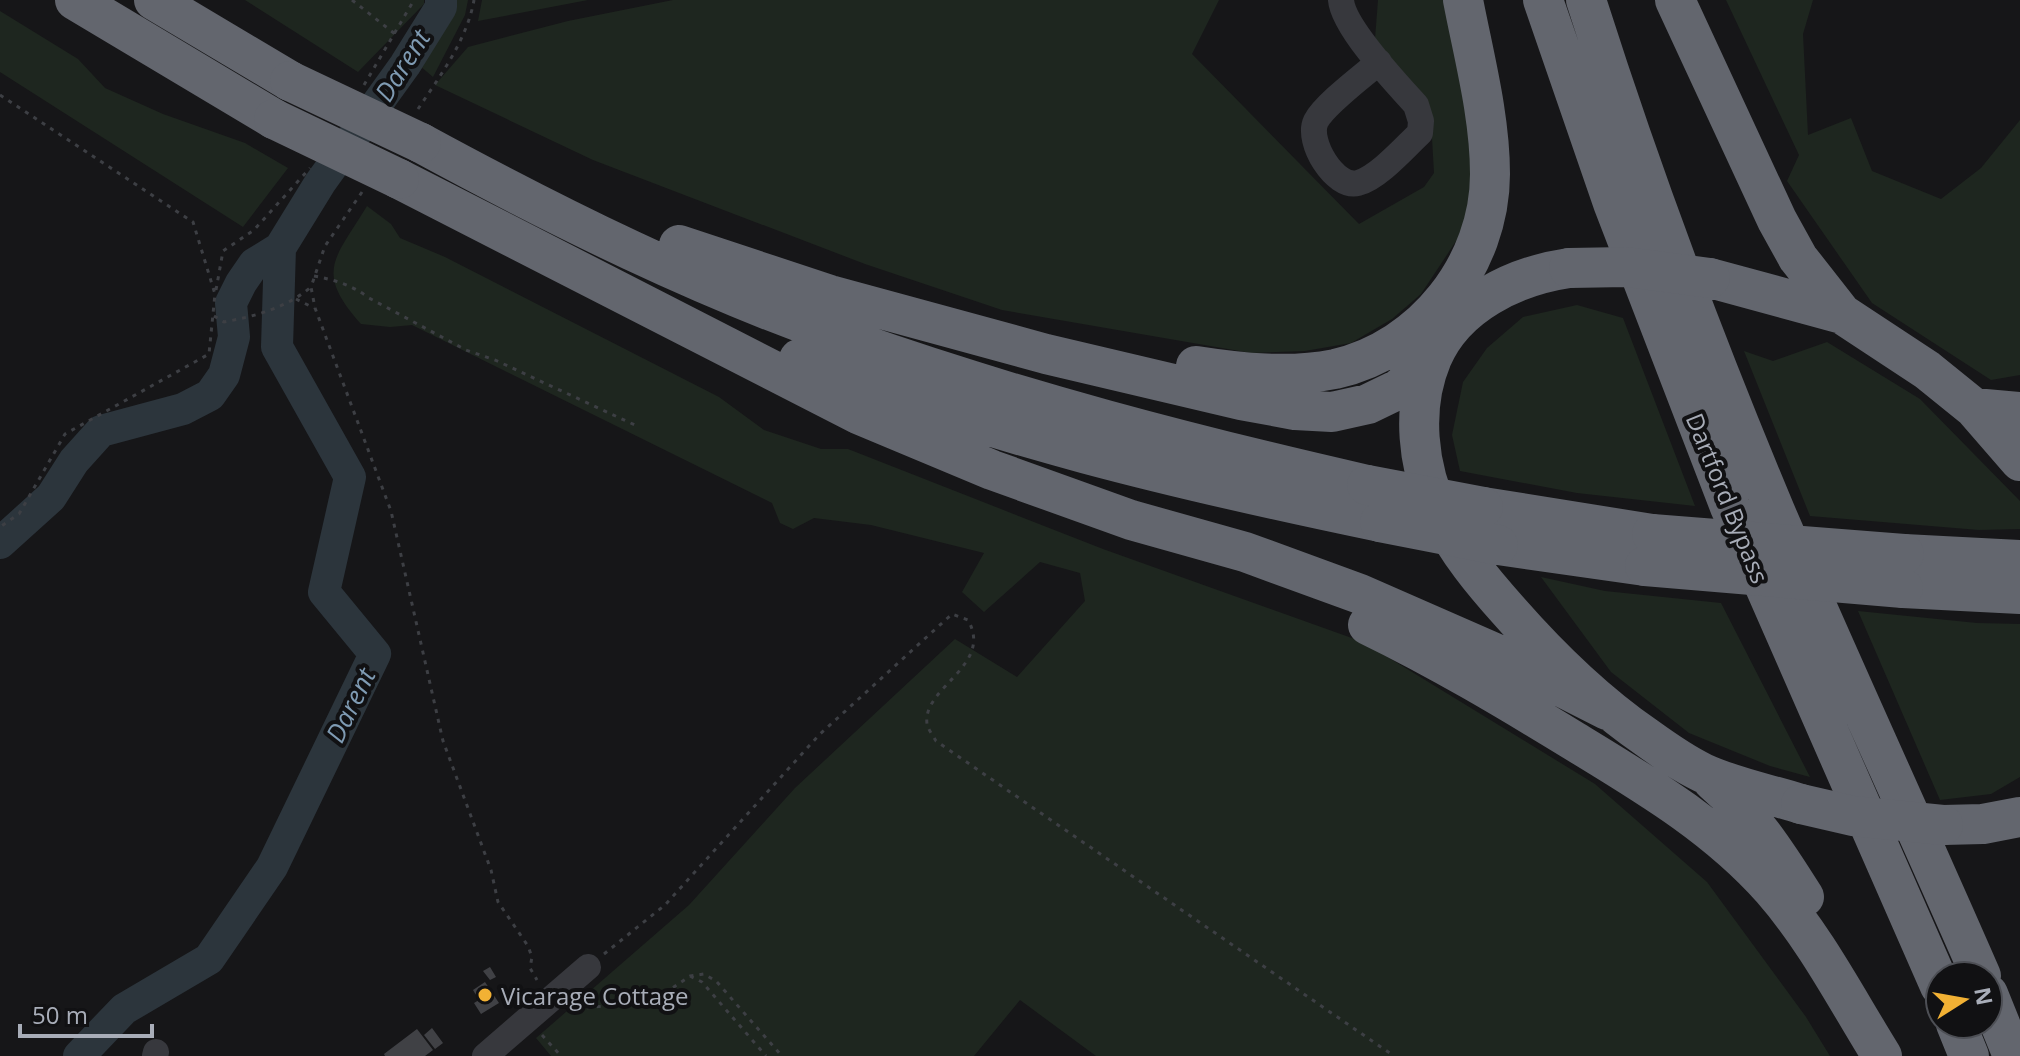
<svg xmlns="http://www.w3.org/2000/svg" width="2020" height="1056" font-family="'Open Sans',sans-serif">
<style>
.green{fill:#1e261f}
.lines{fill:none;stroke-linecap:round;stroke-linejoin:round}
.river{stroke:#2c353c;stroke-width:32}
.building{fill:#404145}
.path{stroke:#3d3f44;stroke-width:3;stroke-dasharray:4 6;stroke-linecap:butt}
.minor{stroke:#37383d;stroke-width:26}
.highway{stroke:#63666e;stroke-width:40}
.highway-bridge{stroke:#63666e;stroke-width:40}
.poi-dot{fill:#f2b134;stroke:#111113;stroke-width:3}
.labels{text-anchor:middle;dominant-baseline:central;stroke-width:8;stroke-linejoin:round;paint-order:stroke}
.street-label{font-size:24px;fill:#a8adb8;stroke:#111113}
.poi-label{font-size:24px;fill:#a8adb8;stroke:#111113;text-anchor:start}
.water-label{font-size:26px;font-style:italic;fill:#7f9bb3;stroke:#111113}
</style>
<rect width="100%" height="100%" fill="#161618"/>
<path class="green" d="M245,0H424V4L358,72Z
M448,0H468L465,15L433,77L413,60L448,12Z
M482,0H588L478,21Z
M673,0H1219L1192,54L1359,224L1424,187L1434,173L1432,138L1410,94L1375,39L1378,0H1443L1459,68L1472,138L1470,220L1421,294L1392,319L1351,343L1305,351L1251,353L1002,310L865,264L593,160L435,85L468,47L568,21Z
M1726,0H1813L1803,34L1808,135L1851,118L1872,171L1941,199L1981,168L2020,120V375L1991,380L1872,303L1787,181L1799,155Z
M0,11L78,59L105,88L163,114L245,143L288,168L243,227L0,72Z
M367,206L391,224L400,238L445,257L719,397L764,430L821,449H848L1103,549L1363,642L1595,784L1707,882L1806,1017L1830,1056H1096L1020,1000L974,1056H551L536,1038L689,905L795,788L955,639L1017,677L1085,601L1080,573L1040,562L984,612L962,592L984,553L871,525L814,518L793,529L780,523L772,503L412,325L390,327L361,324C314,271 335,259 367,206Z
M1577,305L1623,318L1695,506L1577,493L1460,471L1452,435L1463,382L1487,348L1523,317Z
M1827,342L1920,399L2020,501V529L1979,530L1810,516L1744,351L1773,361Z
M1541,577L1605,591L1721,603L1810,777L1770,766L1689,733L1611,672Z
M1858,611L1977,623L2020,624V777L1991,794L1940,800Z"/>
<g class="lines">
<path class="river" d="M0,543L51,497L74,461L101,431L183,409L210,395L224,375L234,337L231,303L241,283L254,264L280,248L320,183L405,65L441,7V0
M79,1056L124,1009L209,959L272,867L375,654L324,592L350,477L277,347L280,248"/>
</g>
<path class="building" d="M490,967L496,977L490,980L483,971Z
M485,982L499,1003L481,1014L474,1003L479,1000L473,990Z
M432,1028L443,1043L435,1049L424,1035Z
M417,1029L433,1050L425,1056H385L384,1054Z"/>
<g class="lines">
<path class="path" d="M352,0L395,34
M364,85L414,0
M0,95L193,222L215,294L209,354L65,434L19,514L0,527
M418,109C440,76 467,40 474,0
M362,192L325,246L311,287L315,308L391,511L443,741L491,870L498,902L528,946L532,957L530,968L537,980
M314,276C335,280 352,285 369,298L466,350L495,360L637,426
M216,290L223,251L254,230L310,168
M296,299L314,308
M214,316L224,322C256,316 286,308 311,287
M604,954L665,905L819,735L952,614L968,620C994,666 922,687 927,724C928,729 933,736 936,741L1394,1056
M690,976L702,982L766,1056
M577,1006L585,1008L643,1002L668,991L690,976L704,974L716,981L782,1056
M542,1035L561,1056"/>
<path class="minor" d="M1341,0C1343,27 1397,84 1416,105L1421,121L1420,133C1405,147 1378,178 1358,183C1335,189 1306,141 1316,121C1325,104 1363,76 1379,62
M155,1056L156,1052
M485,1056L588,967"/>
<path class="highway" d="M75,0L274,119
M154,0L290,81
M1543,0L1613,203L1730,507L1940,986
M1586,0C1641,173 1705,344 1775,511C1842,667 1913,820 1981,976
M1675,0L1777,220L1798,258L1842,314
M421,143C559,218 700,288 849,340C1019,400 1192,445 1367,485
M399,179L858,414L992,470L1131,520L1245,552L1360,594L1497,654L1607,710
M679,245L830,295L1046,354L1241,400L1295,410L1332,412L1368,404L1399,389L1413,377L1435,351
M1569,268C1515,276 1455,304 1432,358C1411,408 1417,467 1441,517C1457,551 1483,582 1508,610C1550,658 1594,701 1646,737C1664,750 1682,763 1703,773C1733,787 1769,794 1801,804
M1710,278L1842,314L1927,370L1974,408L2020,461
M799,359C986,435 1183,481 1380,522
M1196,366C1241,373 1290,378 1335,369C1424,349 1490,264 1490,174C1490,116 1474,57 1463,0
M1974,408L2020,412
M1483,507L1652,534
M1498,545L1645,566
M1904,554L2020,560
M1903,588L2020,594
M1368,625C1440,660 1507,700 1574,741C1646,785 1716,826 1772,889C1816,939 1847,1000 1882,1056
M1713,781C1751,814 1777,854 1804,897
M1943,825L1983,824L2020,817
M1988,994L2013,1056
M1956,1024L1969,1056"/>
<path class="highway-bridge" d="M290,81L421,143
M274,119L399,179
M1569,268L1626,267L1710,278
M1367,485L1483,507
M1380,522L1498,545
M1652,534L1904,554
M1645,566L1903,588
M1801,804L1853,816L1943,825"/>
</g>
<circle class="poi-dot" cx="485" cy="995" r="8"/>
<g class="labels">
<g class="street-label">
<text transform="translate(1728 498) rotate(68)">Dartford Bypass</text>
</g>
<g class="poi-label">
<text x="501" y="995">Vicarage Cottage</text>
</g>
<g class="water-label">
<text transform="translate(402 65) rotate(-58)">Darent</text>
<text transform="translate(350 705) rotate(-64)">Darent</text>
</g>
</g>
<g transform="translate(1964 1000) rotate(79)"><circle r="38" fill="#111113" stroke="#4d4f55" stroke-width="2"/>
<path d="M0-6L14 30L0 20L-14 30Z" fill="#f2b134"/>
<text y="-12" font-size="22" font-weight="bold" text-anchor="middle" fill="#a8adb8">N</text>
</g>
<path d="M20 1024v12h132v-12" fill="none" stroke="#a8adb8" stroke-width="4"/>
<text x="32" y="1024" font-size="24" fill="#a8adb8" stroke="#111113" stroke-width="6" paint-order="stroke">50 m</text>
</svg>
